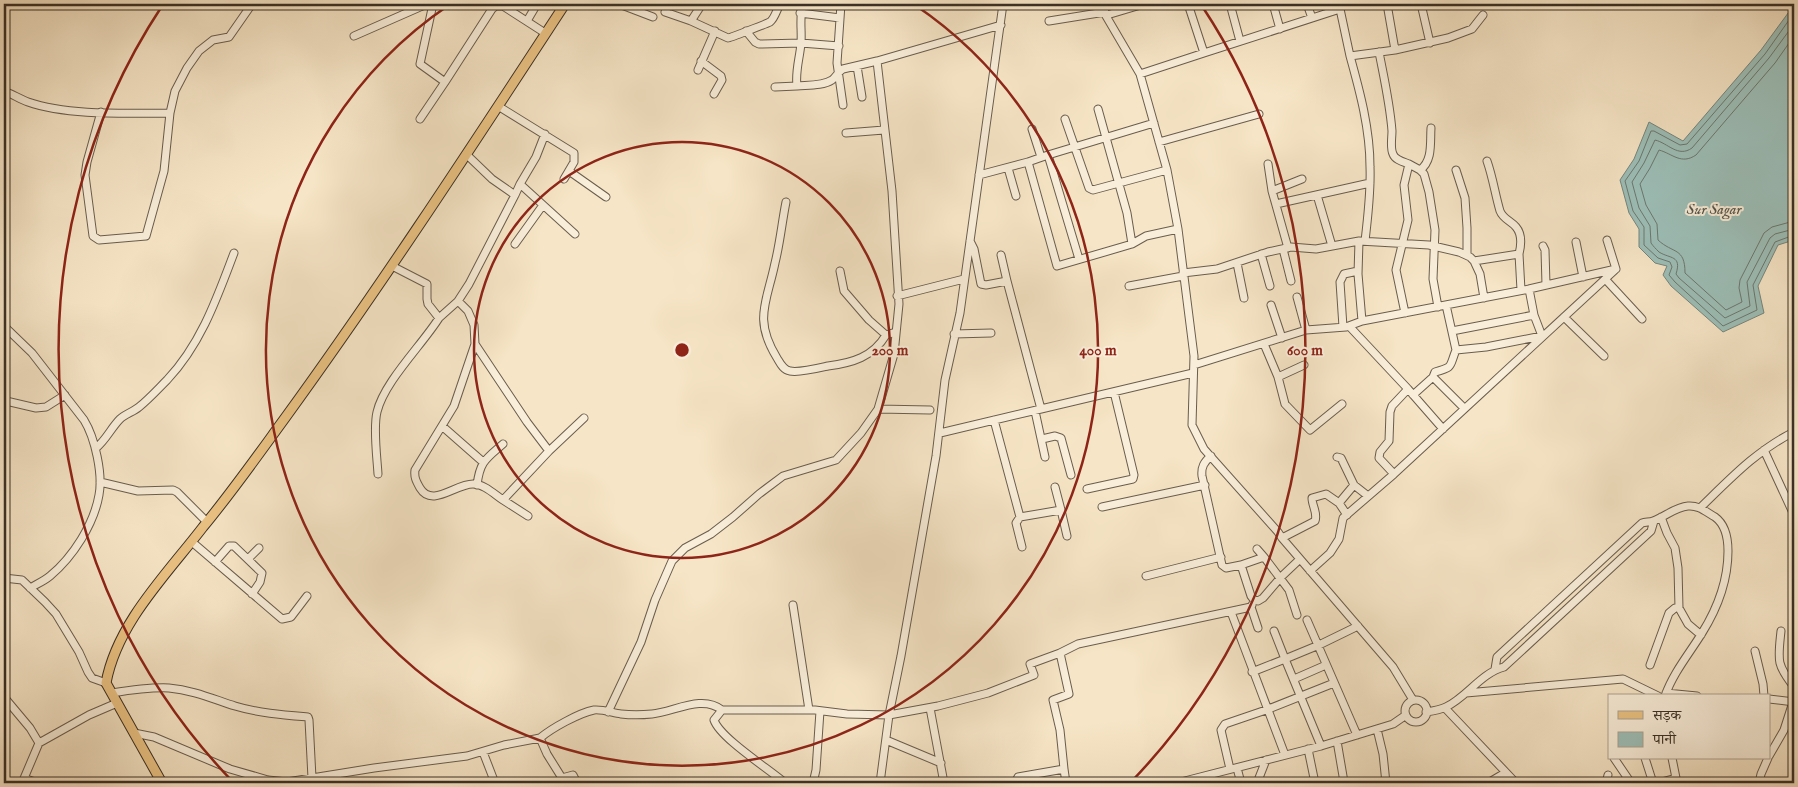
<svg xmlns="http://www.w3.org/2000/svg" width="1798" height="787" font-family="'IM FELL English','Noto Serif Devanagari',serif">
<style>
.water{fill:#9dbfb8;stroke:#75867e}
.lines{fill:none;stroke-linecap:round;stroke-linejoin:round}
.shore{stroke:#6c786f;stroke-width:1}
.minor-casing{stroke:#695d4e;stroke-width:9}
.major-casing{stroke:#3a3026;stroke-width:11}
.minor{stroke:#f9eeda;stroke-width:7}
.major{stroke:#ebc283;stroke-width:9}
.ring{fill:none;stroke:#8f2418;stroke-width:2.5}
.labels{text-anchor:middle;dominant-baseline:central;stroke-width:4;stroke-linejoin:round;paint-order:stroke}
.water-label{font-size:15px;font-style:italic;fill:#53544a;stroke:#f9eeda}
.centre{fill:#8f2418;stroke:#f9eeda;stroke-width:2.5}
.ring-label{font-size:15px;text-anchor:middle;font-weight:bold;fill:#8f2418;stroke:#f9eeda;stroke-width:4;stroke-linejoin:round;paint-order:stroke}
</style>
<rect width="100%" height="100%" fill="#f6e5c6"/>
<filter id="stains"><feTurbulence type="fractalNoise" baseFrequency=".004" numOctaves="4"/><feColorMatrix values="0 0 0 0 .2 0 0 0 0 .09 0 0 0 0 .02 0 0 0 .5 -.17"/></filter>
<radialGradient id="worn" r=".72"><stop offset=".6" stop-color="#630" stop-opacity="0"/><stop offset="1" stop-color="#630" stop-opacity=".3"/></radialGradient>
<path class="water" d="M1794,5V240L1778,245L1758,286L1764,313L1723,332L1671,286L1663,275L1667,266L1655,263L1639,247V229L1629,213L1620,180L1634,159L1649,122L1683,141L1761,50Z"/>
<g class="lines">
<path class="shore" d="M1794,13L1765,54L1687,144L1680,145L1654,131H1651L1639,161L1625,181L1633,211L1644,227V245L1658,258L1670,262L1672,267L1669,275L1675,282L1723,326L1757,310L1753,285L1775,242L1794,235
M1794,24L1769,58L1692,148C1678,158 1668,143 1655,140L1644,163L1632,182L1639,208L1650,226L1651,243C1653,246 1656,249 1659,252C1670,259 1682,255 1676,274L1679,278L1725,318L1750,306L1747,282L1770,238L1775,234L1794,229
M1794,36L1775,63L1696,155C1681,165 1673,154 1659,150L1650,168L1640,184L1646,205L1657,224L1658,240C1673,254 1685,247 1685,273L1726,310L1742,302L1739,288L1740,280L1764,233L1772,227L1794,221"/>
<g class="minor-casing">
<path id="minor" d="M433,4L420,64L445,82
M619,4L653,17
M669,4L665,12L691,21
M702,4L691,21L728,38C730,38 768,23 770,22C775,18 777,9 780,4
M803,4C799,17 802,29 801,43C800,57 795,71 797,86C807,85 823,86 832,80C836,77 838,72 843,69L877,61
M841,4L837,63L843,105
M1003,4L960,313L945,380L936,456L901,656L889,715L938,706L988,693L1034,675L1030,664L1060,653L1069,694L1053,700L1060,730L1064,769
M1099,4L1140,74L1167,170L1178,229L1194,356L1192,425L1204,449L1278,532L1282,538L1393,667L1413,700
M1230,4L1240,41
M1273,4L1280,29
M1307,4L1312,18
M1421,4L1430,43
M1340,9L1350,56L1395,50L1387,4
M800,13L840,18
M1107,15L1144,4
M527,21L537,4
M1049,21L1105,12
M746,31L755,42L759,44L801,43L839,46
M354,36L427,4
M1395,50L1448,38L1472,29L1483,15
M1379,52C1384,78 1390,104 1392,131C1392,138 1390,148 1393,154C1395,160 1404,162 1409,164L1404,185L1408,220L1396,270L1405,313
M1204,53L1340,9L1338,4
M1350,56C1360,92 1370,129 1370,167C1371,191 1368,216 1365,241
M701,61L721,76L722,80L714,94
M857,66L862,97
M698,70L715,31
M1140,74L1204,53L1188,4
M775,87L797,86
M4,91C12,94 20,99 28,102C68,116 127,113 170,113
M498,106L574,153V162L564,179
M1098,109L1127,213L1132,244L1146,236L1178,229
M101,112L87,162L85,175L93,236L99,240L146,236L164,171L170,113L175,91L187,68L199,51L213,40L229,37L252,4
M420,119L445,82L492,9L496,6H503L545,33
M1065,119L1089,188L1093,190L1167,170
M1032,129L1041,157
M846,133L884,130
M1159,142L1259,114
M1048,155L1154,123
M1487,161C1493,178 1495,194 1500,211C1503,219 1511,221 1516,227C1522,234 1521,246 1519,254
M1028,162L1048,155L1079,259
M1268,164L1272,191
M1409,164L1420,170L1424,174L1429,192L1435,230L1433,279L1438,307
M1008,168L1016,196
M1420,170C1433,161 1430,142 1431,128
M1456,170L1465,198L1467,228V255
M569,171L606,197
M979,175L1028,162L1057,266L1132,244
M520,184L536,157L545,134
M515,195L520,184L575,234
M1317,195L1332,246
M786,202C782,222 780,243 775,263C767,302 753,319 777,358C780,363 783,370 790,371C799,373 819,368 828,366C852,363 873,357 886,335L896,332
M1276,204L1370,183
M1607,240L1616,269
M970,241L974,249L981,284L986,285L1007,281L1041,409L1193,373
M1359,241L1358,274L1362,321
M1576,242L1583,277
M515,244L543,205
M1543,246L1545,250L1546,285
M1288,248L1272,191L1302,179
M1283,249L1291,281
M1261,254L1270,286
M1001,255L1007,281
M1474,261L1519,254L1521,290
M1237,263L1244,298
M840,271L844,291L869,320L886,335
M1183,273L1217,269L1268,252L1291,247L1316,249L1359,241L1429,245L1459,252L1470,257L1474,261L1480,274L1484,298
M1606,280L1642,319
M1129,286L1183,276
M897,296L964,279
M1297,297L1306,330
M458,301L469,284L515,195L492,179L466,154
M1271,305L1282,338
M1446,305L1456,350L1486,347L1542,336L1534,315L1529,289
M1564,317L1604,356
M439,318L458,301L468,311L474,325L475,344L454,406L415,470C414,477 416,481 420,488C432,508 455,484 473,484C484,484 494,494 503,500L549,451L584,418
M4,326L32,353L84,420C95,438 103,474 99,495C94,524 73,557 50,576C44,581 37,584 30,588
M1349,326L1408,389L1443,429
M1343,327L1340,282L1344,274L1358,271
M1452,331L1534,315
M954,334L991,333
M475,344L527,422L549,451
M1264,344L1278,377L1285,404L1310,430L1342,404
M1194,365L1306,330L1346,327L1362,321L1529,289L1616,269L1394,474L1343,518L1339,539L1330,553L1310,571
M1278,377L1304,365
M1433,377L1435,372C1454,367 1449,367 1456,350
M4,391L5,378
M1413,395L1433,377L1464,408
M4,397L6,401L36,408L46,407L65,395
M878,409L930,410
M1035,411L1045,457
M994,420L1020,517L1061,510L1055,487
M442,426L483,462
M940,433L1041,409
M1042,439L1055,436L1061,438L1071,475
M96,448C106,440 111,428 120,419C125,414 133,412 139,407C149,399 158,389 167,380C201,344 217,298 234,253
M1764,450L1794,515
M1211,456C1204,462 1201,467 1202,476L1222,565L1226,568L1241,565
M1337,457L1341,458L1354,485
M378,474C377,457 373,428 377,412C384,382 422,345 439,318L428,304L427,299V284L392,266
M1394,474L1379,458L1380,452L1389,441L1390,412L1392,406L1408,389
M100,482L138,491L173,490L177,492L207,522
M477,485C480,461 486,459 503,444
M1087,489L1133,479L1134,475L1114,392
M503,500L528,516
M1102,507L1205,485
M1700,508C1730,479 1757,450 1794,432
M1061,510L1067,536
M1347,515L1339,503L1354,485L1368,496
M1020,517L1016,523L1022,547
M1661,517L1667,533L1675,548L1678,568L1679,608L1688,624L1701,635
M1282,538L1315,521C1318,513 1312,506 1312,498L1326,494L1339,503
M192,542L282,619L291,617L307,596
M1257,549L1264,557L1241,565L1251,596L1254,600L1258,601L1263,598L1281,577L1300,559
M1264,557L1289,590L1297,615
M248,559L259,548
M215,562L229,546H234L262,573L260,582L252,594
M1146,576L1221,557
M4,578L22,580L45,602L56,614L79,652L88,672L92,678L106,683
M793,605L809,710
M1252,605L1251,607L1258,628
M1231,612L1285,755
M1307,620L1357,735
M4,628V631
M1781,631C1778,660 1776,664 1794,687
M1755,651L1763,684L1764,696
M1060,653L1078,644L1251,607
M1650,665L1669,613L1675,608H1679
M1495,669L1497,657L1642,523C1645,522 1650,522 1653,521C1665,517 1675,507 1688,506C1699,505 1706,512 1715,517C1726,525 1728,538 1728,551C1728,580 1717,609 1702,633C1689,654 1673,673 1665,696
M1252,672L1285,659L1274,631
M1294,679L1326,665
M112,693C131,690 150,687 169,688C193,690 213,699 235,706C258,713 284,715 308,717L309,720L312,778
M1466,693L1623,679L1658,696
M1666,693L1697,696
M4,697L30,728L39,743
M1769,699L1794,702
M1405 711a11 11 0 1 1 22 0a11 11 0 1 1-22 0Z
M930,708L944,783
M1445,708L1516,783
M722,710L714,720C720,738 769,769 785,783
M608,712L641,642L655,600L672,561L685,548L711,534L733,517L759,494L783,476L836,460L861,433L878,409L894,354L899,304L892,191L877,61L1001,25
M1426,712C1433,711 1440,710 1446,707C1467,697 1481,673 1504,667L1651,531L1654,521
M1377,729L1383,754L1386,783
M134,733L154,737L230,769L268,780L287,782L374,768L467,756L504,745L540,738
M886,740L941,763
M1337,741L1344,782
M1321,746L1285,659L1319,645L1358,626
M1308,749L1315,783
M483,752L495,783
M1769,756L1784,730L1793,702
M1614,758L1631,783
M1645,758L1653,783
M1672,758L1677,783
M1237,768L1241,783
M1230,769L1221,730L1225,724L1266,710L1334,683
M24,778L37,783
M562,778L573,775L577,783
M22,783L39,743L89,715L117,703
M560,783L562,778L547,754L540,738C552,728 579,713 594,710C602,709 613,713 621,714C630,715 642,715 652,714C674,712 702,694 722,710H815L847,714L889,715L880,783
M813,783L816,770L820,711
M1015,783L1018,777L1064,769L1066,783
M1177,783L1321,746L1393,724L1406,715
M1257,783L1266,760
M1488,783L1505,773
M1606,783L1608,775
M1658,783L1676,778
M1759,783L1761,774L1768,758"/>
</g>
<g class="major-casing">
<path id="major" d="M162,783L106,683C117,623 167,574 203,527C232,492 258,455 285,418C383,283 474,143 565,4"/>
</g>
<use href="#minor" class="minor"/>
<use href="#major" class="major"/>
</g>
<g class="ring">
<circle cx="682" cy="350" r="208"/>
<path d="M915 5A416 416 0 1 1 449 5"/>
<path d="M234 783A623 623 0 0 1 162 6M1202 6A623 623 0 0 1 1130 783"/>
</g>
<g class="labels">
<g class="water-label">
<text x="1714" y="209">Sur Sagar</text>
</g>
</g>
<circle cx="682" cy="350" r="8" class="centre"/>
<g class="ring-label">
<text x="890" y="355">200 m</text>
<text x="1098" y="355">400 m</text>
<text x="1305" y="355">600 m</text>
</g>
<rect width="1798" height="787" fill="none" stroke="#f6e5c6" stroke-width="20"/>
<rect x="5" y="5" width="1788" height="777" fill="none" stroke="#3a3026" stroke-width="2.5"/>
<rect x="10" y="10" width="1778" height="767" fill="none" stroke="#3a3026"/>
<rect x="1608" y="694" width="162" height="65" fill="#f9eeda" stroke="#ada292"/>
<rect x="1618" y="711" width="25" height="8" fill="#ebc283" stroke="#ada292"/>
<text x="1653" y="720" font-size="15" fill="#3a3026">सड़क</text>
<rect x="1618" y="732" width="25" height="15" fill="#9dbfb8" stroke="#ada292"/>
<text x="1653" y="744" font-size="15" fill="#3a3026">पानी</text>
<rect width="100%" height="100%" filter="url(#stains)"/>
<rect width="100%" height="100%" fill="url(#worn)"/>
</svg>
